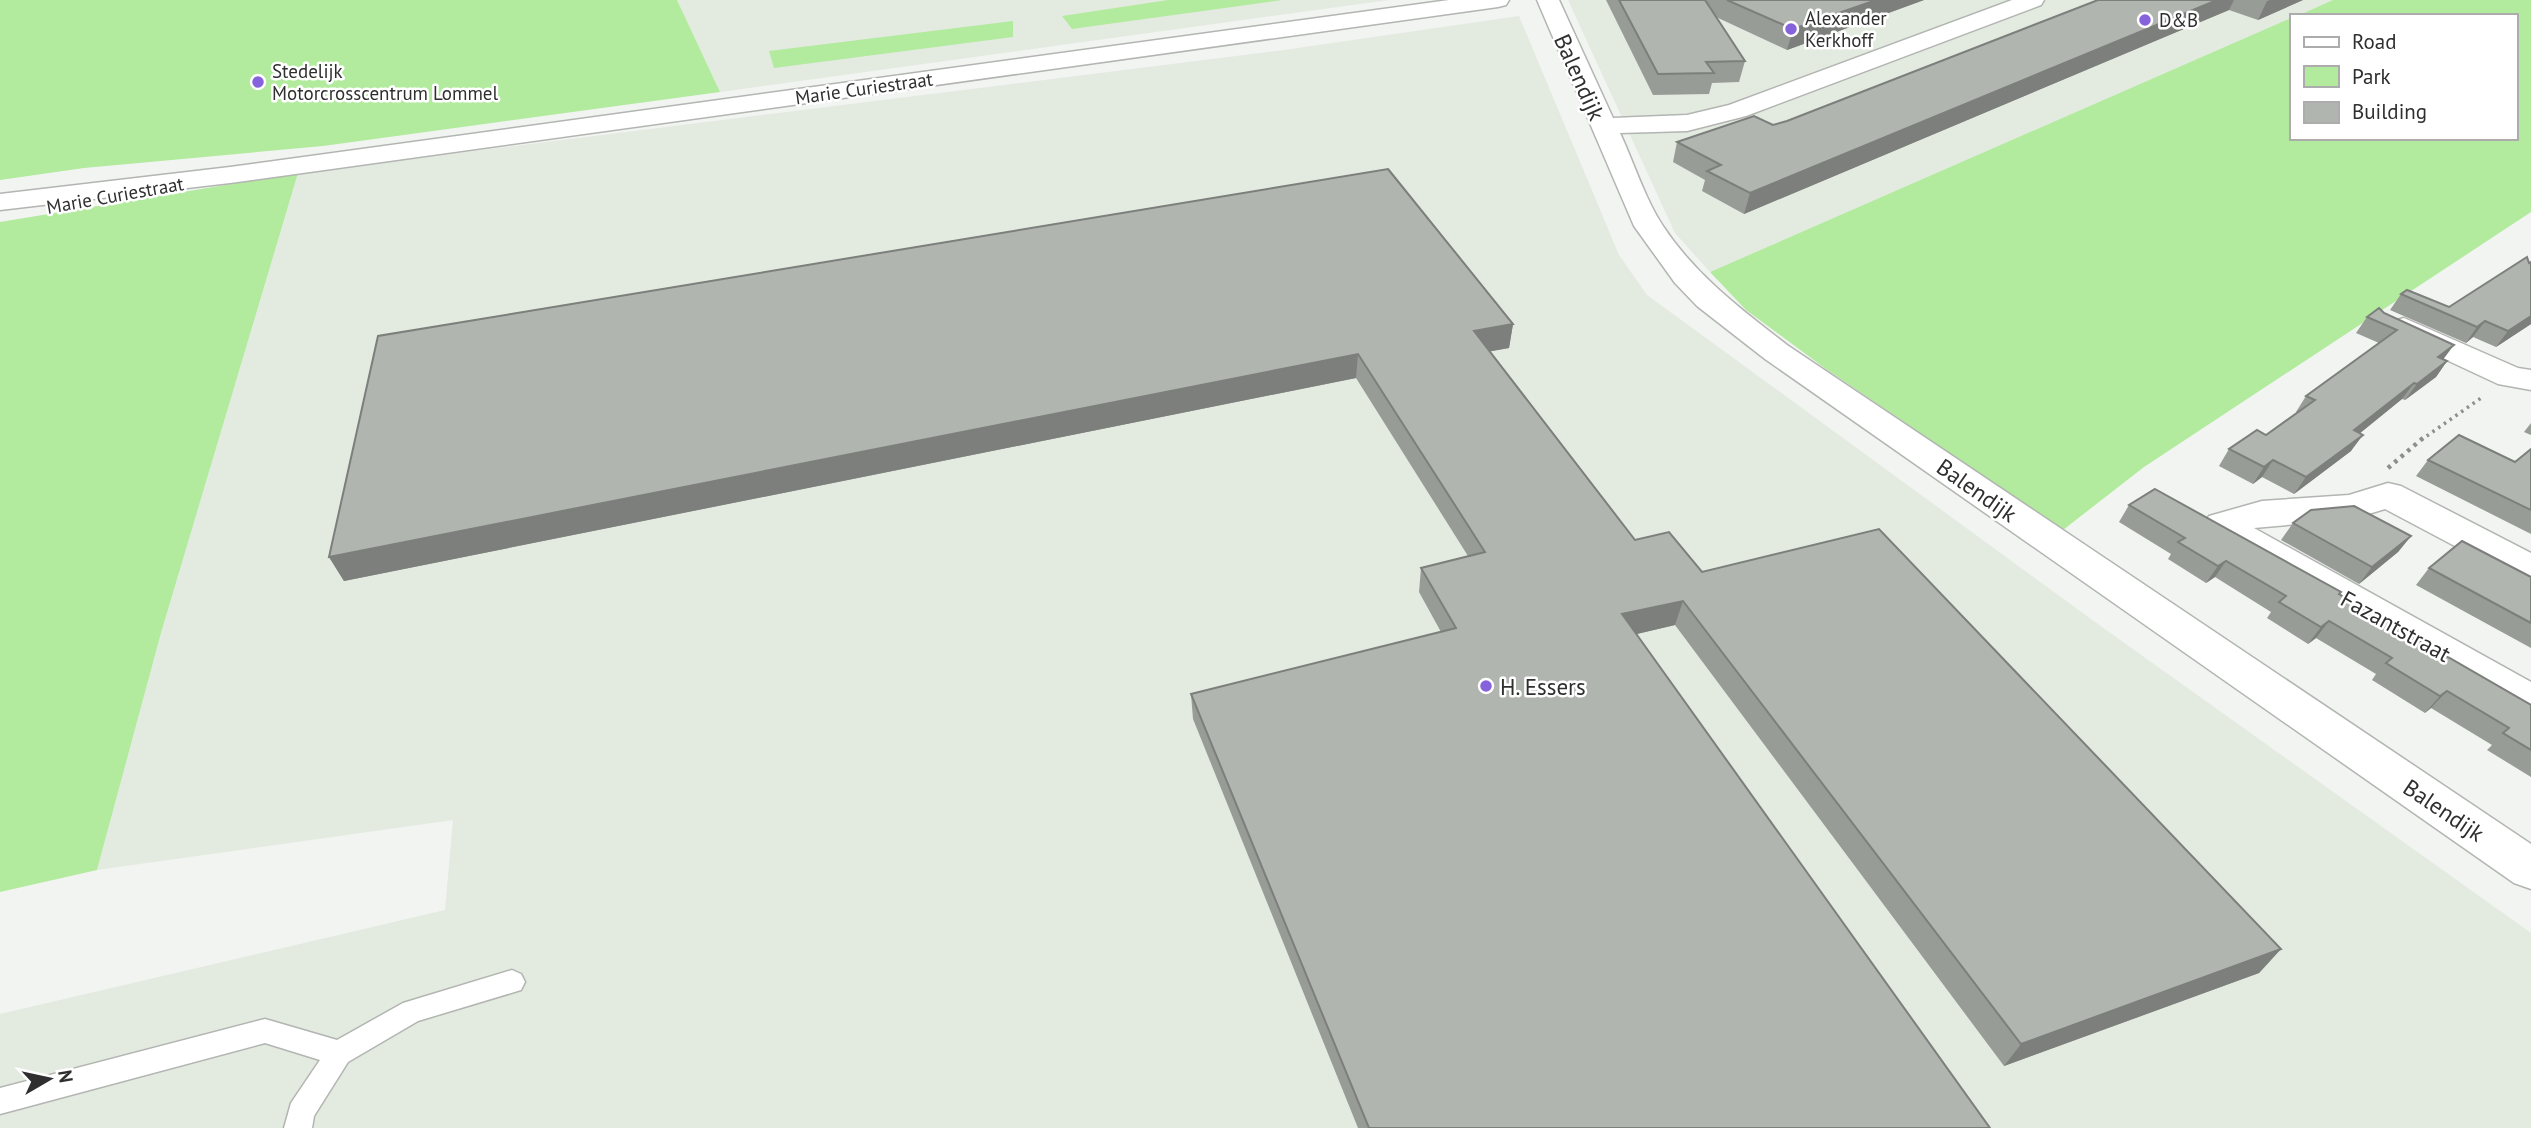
<svg xmlns="http://www.w3.org/2000/svg" width="2531" height="1128" font-family="'PT Sans',sans-serif">
<style>
.built{fill:#e3ebe1}
.green{fill:#b2ea9e}
.lines{fill:none;stroke-linecap:round;stroke-linejoin:round}
.service-casing{stroke:#b2b5b1;stroke-width:3}
.minor-casing{stroke:#b2b5b1;stroke-width:3}
.path-far1{stroke:#8d8f8c;stroke-width:3.5;stroke-dasharray:2.5 4.5;stroke-linecap:butt}
.path{stroke:#8d8f8c;stroke-width:4.5;stroke-dasharray:3.5 5;stroke-linecap:butt}
.service{fill:#fff;fill-rule:evenodd}
.minor{fill:#fff;fill-rule:evenodd}
.wall{fill:#989c97}
.shaded-wall{fill:#7c7f7b}
.building{fill:#b1b5b0;stroke:#7c7f7b;stroke-width:2}
.poi-dot{fill:#8762dd;stroke:#fff;stroke-width:2.5}
.labels{text-anchor:middle;dominant-baseline:central;stroke-width:5;stroke-linejoin:round;paint-order:stroke}
.far-poi-label{font-size:19px;fill:#2e2f2e;stroke:#fff;text-anchor:start}
.far-street-label{font-size:19px;fill:#2e2f2e;stroke:#fff}
.street-label{font-size:23px;fill:#2e2f2e;stroke:#fff}
.poi-label{font-size:23px;fill:#2e2f2e;stroke:#fff;text-anchor:start}
</style>
<rect width="100%" height="100%" fill="#f1f4f0"/>
<path class="built" d="M677,0H1389L720,92Z
M1568,0H2333L2297,16H2291V18L1710,272L1675,233Z
M1519,16L1619,255L1647,295L2102,627L2531,933V1128H0V1014L445,910L453,820L97,870L161,633L298,173L1284,50Z"/>
<path class="green" d="M0,0H677L720,92L323,146L84,168L0,180Z
M1168,0H1282L1072,29L1062,16Z
M2333,0H2531V212L2144,467L2063,530L1826,369L1746,310L1710,272L2291,18V138H2515V16H2297Z
M1013,21V37L774,68L769,51Z
M298,173L161,633L97,870L0,892V222Z"/>
<g class="lines">
<g class="service-casing">
<path id="service" d="M512,970L521,974L525,982L521,990L418,1021L348,1062L314,1116L312,1128H284L291,1103L320,1060L265,1043L0,1114V1088L265,1019L337,1040L403,1003Z"/>
</g>
<g class="minor-casing">
<path id="minor" d="M1449,0H1509L1506,5L1498,7L230,183L0,210V194L230,167Z
M1537,0H1559L1613,118L1687,115L1729,105L2012,0H2044L2041,5L1746,116L1687,131L1620,133C1634,163 1645,199 1663,226C1696,276 1741,309 1787,345L2531,844V889L2514,883L1765,359L1697,306L1675,283L1634,226Z
M2404,318L2518,368L2531,370V390L2498,384L2393,335L2388,328L2393,321Z
M2388,483L2401,486L2531,553V582L2517,579L2385,509L2352,519L2254,528L2531,682V718L2516,714L2255,564L2209,534L2203,525L2209,516L2262,501L2349,495Z"/>
</g>
<path class="path-far1" d="M2421,440L2484,396"/>
<path class="path" d="M2388,468L2423,438"/>
<use href="#service" class="service"/>
<use href="#minor" class="minor"/>
</g>
<path class="wall" d="M1606,0H1924L1787,50L1716,17L1745,61L1739,82L1712,83L1709,94L1653,95Z
M2098,0H2303L2258,20L2229,10L1744,214L1702,191L1705,180L1673,162L1677,142L1773,125L1787,121Z
M2401,294L2449,307L2531,324L2496,347L2473,337L2466,343L2390,310Z
M2384,313L2444,359L2447,361L2436,377L2405,400L2402,399L2360,433L2351,451L2294,494L2262,477L2253,484L2219,466L2229,449L2266,435L2297,413L2296,412L2306,396L2379,343L2356,333L2367,317Z
M1513,324L1509,348L1490,351L1635,540L1702,572L2281,949L2259,973L2004,1066L1675,625L1636,634L1990,1128H1358L1193,719L1191,694L1441,632L1419,592L1421,568L1468,556L1356,378L344,581L329,557Z
M2531,423V435L2524,432Z
M2531,449V534L2416,476L2428,460L2515,462Z
M2129,505L2339,595L2531,705V777L2487,750L2492,745L2431,708L2425,713L2372,680L2376,674L2316,638L2308,644L2267,618L2271,612L2215,577L2206,583L2168,559L2171,554L2119,522Z
M2293,523L2411,536L2398,552L2359,584L2281,540Z
M2429,568L2531,577V648L2416,585Z"/>
<path class="shaded-wall" d="M1876,0H1924L1787,50L1793,29Z
M2217,0H2234L2229,10L1744,214L1750,193Z
M2270,0H2303L2258,20L2267,1Z
M2531,316V324L2496,347L2508,331Z
M2485,321L2473,337L2466,343L2477,327Z
M1513,324L1509,348L1471,355L1474,331Z
M2454,345L2442,361L2438,357Z
M1358,354L1356,378L344,581L329,557Z
M2447,361L2436,377L2405,400L2417,384Z
M2414,383L2402,399L2343,447L2354,430Z
M2363,435L2351,451L2294,494L2306,477Z
M2273,460L2262,477L2253,484L2264,467Z
M2411,536L2398,552L2359,584L2372,567Z
M2226,561L2215,577L2206,583L2218,566Z
M1683,601L1675,625L1616,639L1622,614Z
M2329,621L2316,638L2308,644L2321,627Z
M2447,691L2431,708L2425,713L2440,696Z
M2281,949L2259,973L2004,1066L2021,1044Z"/>
<path class="building" d="M1619,0H1705L1745,61L1706,62L1714,73L1658,74Z
M1727,0H1876L1793,29Z
M2098,0H2217L1750,193L1707,171L1721,165L1677,142L1754,116L1773,125L1787,121Z
M1388,169L1513,324L1474,331L1635,540L1669,532L1702,572L1879,529L2281,949L2021,1044L1683,601L1622,614L1990,1128H1369L1191,694L1456,628L1421,568L1485,552L1358,354L329,557L378,336Z
M2527,257L2529,263L2531,262V316L2508,331L2485,321L2477,327L2401,294L2407,290L2449,307Z
M2379,308L2384,313L2454,345L2438,357L2447,361L2417,384L2414,383L2354,430L2363,435L2306,477L2273,460L2264,467L2229,449L2257,430L2266,435L2315,400L2306,396L2397,330L2367,317Z
M2459,435L2515,462L2531,449V510L2428,460Z
M2155,489L2341,592L2339,594L2531,705V750L2503,733L2509,728L2447,691L2440,696L2386,663L2392,658L2329,621L2321,627L2279,602L2286,596L2226,561L2218,566L2178,542L2185,538L2129,505Z
M2354,506L2411,536L2372,567L2293,523L2311,510Z
M2462,541L2531,577V623L2429,568Z"/>
<g class="poi-dot">
<circle cx="2145" cy="20" r="7"/>
<circle cx="1791" cy="29" r="7"/>
<circle cx="258" cy="82" r="7"/>
<circle cx="1486" cy="686" r="7"/>
</g>
<g class="labels">
<g class="far-poi-label">
<text x="1805" y="18">Alexander<tspan x="1805" dy="22">Kerkhoff</tspan></text>
<text x="2159" y="20">D&amp;B</text>
<text x="272" y="71">Stedelijk<tspan x="272" dy="22">Motorcrosscentrum Lommel</tspan></text>
</g>
<g class="far-street-label">
<text transform="translate(864 88) rotate(-8)">Marie Curiestraat</text>
<text transform="translate(115 195) rotate(-10)">Marie Curiestraat</text>
</g>
<g class="street-label">
<text transform="translate(1580 77) rotate(66)">Balendijk</text>
<text transform="translate(1977 490) rotate(35)">Balendijk</text>
<text transform="translate(2396 626) rotate(29)">Fazantstraat</text>
<text transform="translate(2444 810) rotate(34)">Balendijk</text>
</g>
<g class="poi-label">
<text x="1500" y="686">H. Essers</text>
</g>
</g>
<rect x="2290" y="14" width="228" height="126" fill="#ffffff" stroke="#abacab" stroke-width="2"/>
<rect x="2304" y="37" width="35" height="10" fill="#ffffff" stroke="#abacab" stroke-width="2"/>
<text x="2352" y="49" font-size="21" fill="#2e2f2e">Road</text>
<rect x="2304" y="66" width="35" height="21" fill="#b2ea9e" stroke="#abacab" stroke-width="2"/>
<text x="2352" y="84" font-size="21" fill="#2e2f2e">Park</text>
<rect x="2304" y="102" width="35" height="21" fill="#b1b5b0" stroke="#abacab" stroke-width="2"/>
<text x="2352" y="119" font-size="21" fill="#2e2f2e">Building</text>
<g transform="translate(49 1079) rotate(81)" stroke="#ffffff" stroke-width="5" paint-order="stroke">
<path d="M0-5L12 26L0 18L-12 26Z" fill="#2e2f2e"/>
<text y="-10" font-size="19" font-weight="bold" text-anchor="middle" fill="#2e2f2e">N</text>
</g>
</svg>
